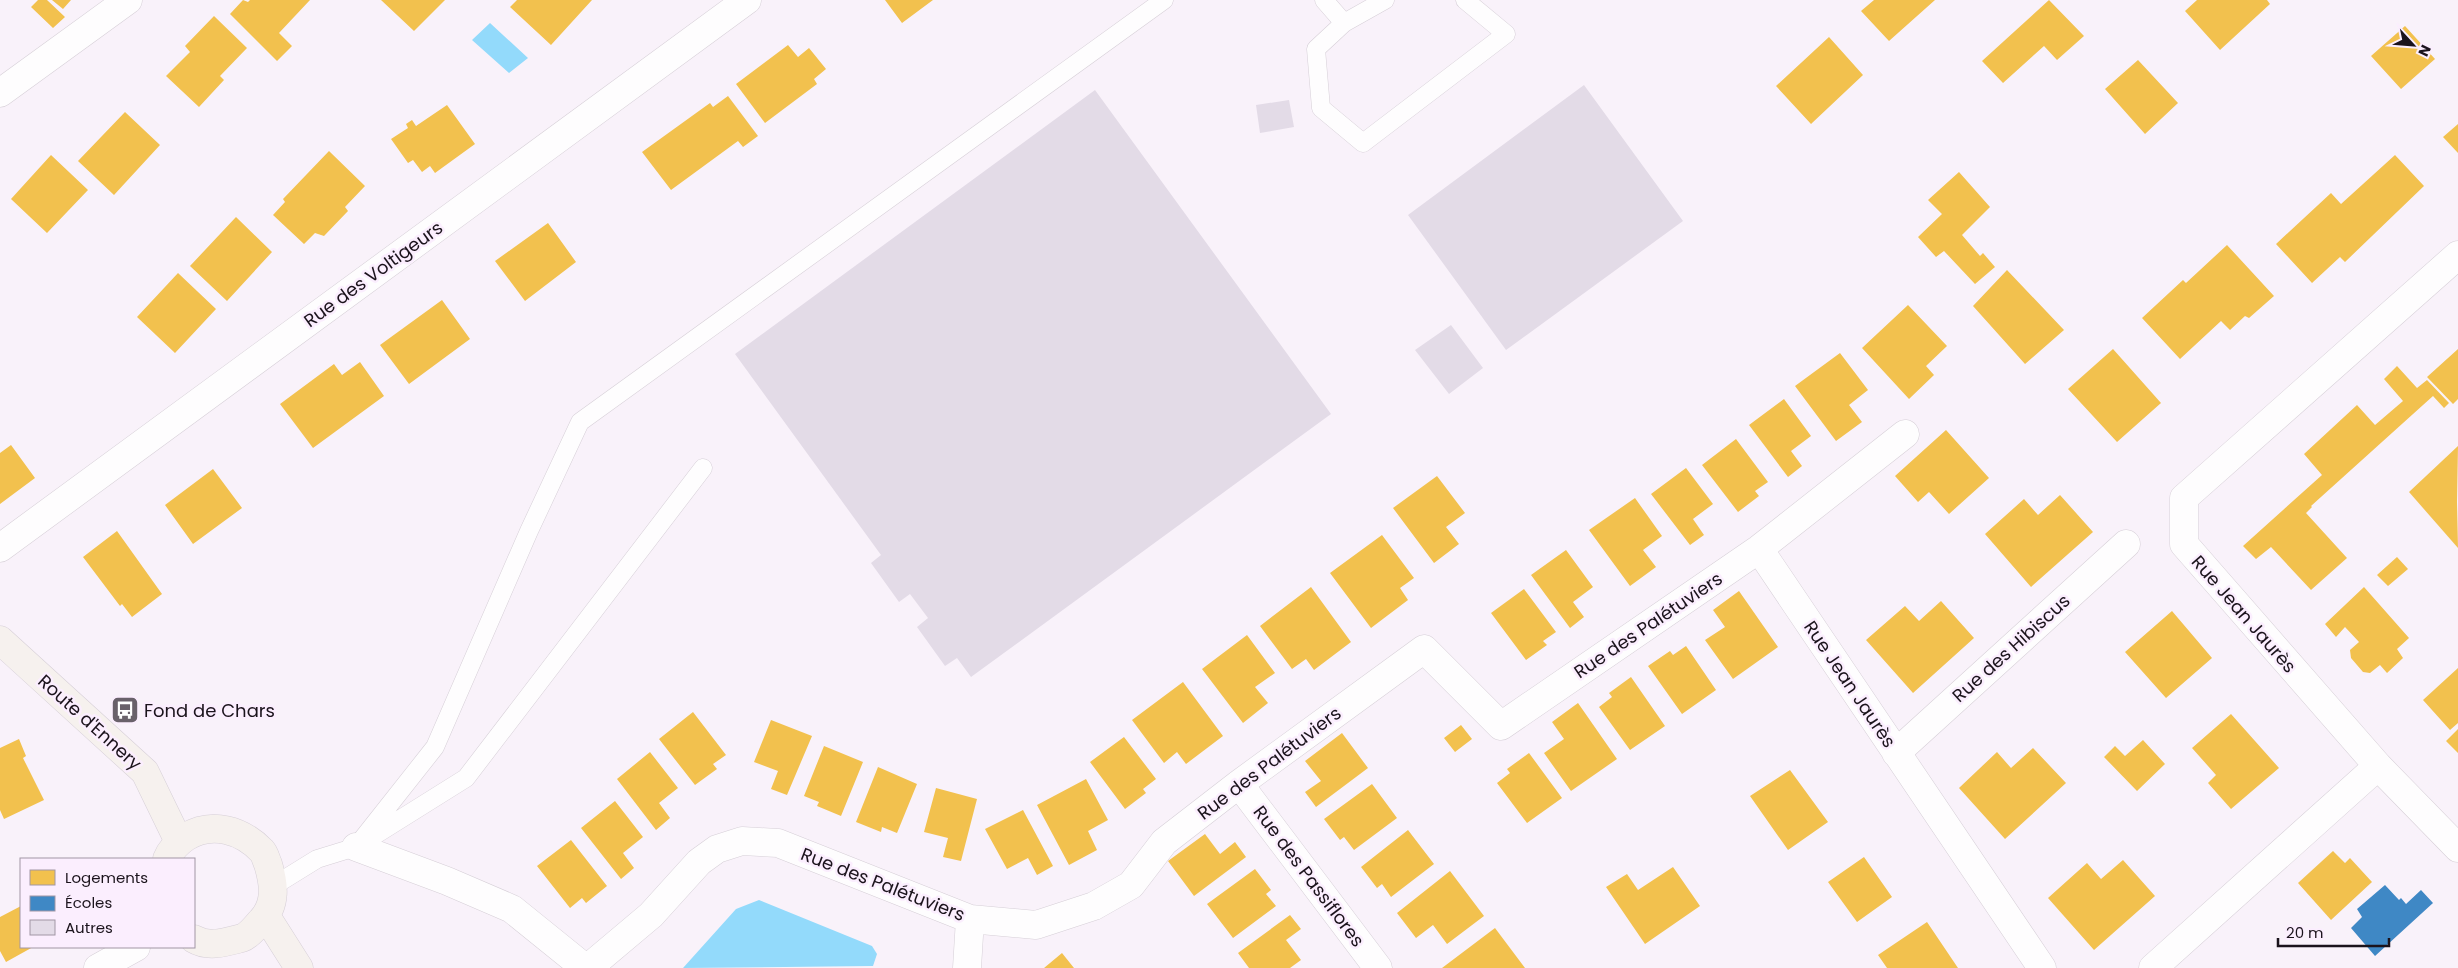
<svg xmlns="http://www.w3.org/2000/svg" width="2458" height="968" font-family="Poppins,sans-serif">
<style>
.water{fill:#93dafb}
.homes{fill:#f2c14e}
.schools{fill:#3f88c5}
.building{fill:#e3dbe7}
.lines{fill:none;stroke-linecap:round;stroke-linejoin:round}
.lane-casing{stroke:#d6cfd7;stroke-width:19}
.street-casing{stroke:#d6cfd7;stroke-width:29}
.secondary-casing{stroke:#d6cfd7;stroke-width:29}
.lane{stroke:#fefdfe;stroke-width:18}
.street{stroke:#fefdfe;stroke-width:28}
.secondary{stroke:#f6f1ee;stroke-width:28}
.labels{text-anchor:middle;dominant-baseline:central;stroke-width:5;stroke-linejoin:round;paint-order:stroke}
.street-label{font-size:18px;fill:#1b131c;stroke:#fbeefe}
.poi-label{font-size:18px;fill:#1b131c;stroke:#fbeefe;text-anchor:start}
</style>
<rect width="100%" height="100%" fill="#f9f2fa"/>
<path class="water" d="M490,23L528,58L509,73L472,40Z
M759,900L872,946L877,954L873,966L683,968L736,909Z"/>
<path class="homes" d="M38,0H47L65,17L53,28L31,7Z
M52,0H71L63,9Z
M243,0L248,2L250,0H310L279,33L292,46L277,61L230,14Z
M381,0H445L414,31Z
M517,0H592L551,45L510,7Z
M885,0H933L902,23Z
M1874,0H1935L1889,41L1861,11Z
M2049,0L2084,36L2057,60L2044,46L2003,83L1982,61Z
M2197,0H2267L2270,4L2220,50L2185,11Z
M214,16L247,48L220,76L224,80L199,107L166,76L190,52L185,46Z
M2405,26L2435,59L2401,89L2371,56Z
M1829,37L1863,75L1811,124L1776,86Z
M788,45L798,57L809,48L826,69L814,79L817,84L765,123L736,84Z
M2138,60L2178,103L2145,134L2105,89Z
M728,96L758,136L743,147L738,141L671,190L642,152L710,103L713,107Z
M447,105L475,144L435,173L430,166L422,172L413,160L408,163L391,139L408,128L406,124L412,120L416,126Z
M125,112L160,145L114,195L78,161Z
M2458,124V153L2443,137Z
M329,151L365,186L345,207L348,211L324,236L315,233L304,244L273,215L285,202L283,199Z
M51,155L88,190L47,233L11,199Z
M2395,155L2424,186L2345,262L2340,257L2312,283L2276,244L2331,193L2341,204Z
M1959,172L1990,207L1962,235L1980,256L1983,253L1995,267L1975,284L1944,251L1936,257L1918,237L1942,214L1928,200Z
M236,217L272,252L227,301L190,266Z
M548,223L576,262L525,301L495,261Z
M2227,245L2274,296L2249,318L2245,316L2230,330L2221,321L2180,359L2142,318L2183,280L2186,283Z
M2007,270L2064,330L2025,364L1973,306Z
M178,273L216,309L175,353L137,317Z
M442,300L470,339L409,384L380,345Z
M1908,305L1947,346L1926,366L1934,375L1909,399L1862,348Z
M2113,349L2161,403L2117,442L2068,389Z
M2458,349V399L2453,404L2427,377Z
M1840,353L1868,390L1849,405L1862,422L1836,441L1795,386Z
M360,362L384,396L313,448L280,404L334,364L342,375Z
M2397,366L2417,388L2427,380L2449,403L2444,408L2433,396L2311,506L2312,507L2306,513L2347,558L2311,590L2271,547L2256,559L2243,546L2322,475L2304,454L2357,405L2375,425L2403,401L2384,379Z
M1784,399L1811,436L1791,451L1802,466L1788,477L1749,425Z
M1946,430L1989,478L1949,514L1929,492L1918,502L1895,476Z
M1736,439L1768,482L1755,491L1759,496L1738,512L1702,465Z
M11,445L35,478L0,504V453Z
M2458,446L2457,502L2458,548L2409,492Z
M1686,468L1713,504L1693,519L1704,535L1690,545L1651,494Z
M213,469L242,508L193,544L165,505Z
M1437,476L1465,513L1446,527L1459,544L1434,563L1393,508Z
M2060,495L2093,532L2031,587L1985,534L2024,499L2038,515Z
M1635,498L1662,536L1643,550L1656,567L1630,586L1589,530Z
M117,531L162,594L132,617L122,604L120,606L83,557Z
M1382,535L1414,578L1400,588L1408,600L1371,628L1330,573Z
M1566,550L1593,587L1573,602L1584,617L1570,628L1531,575Z
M2397,557L2408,569L2388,586L2377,575Z
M1311,587L1351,642L1314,670L1306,659L1292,669L1260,626Z
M2364,587L2409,638L2397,649L2403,658L2387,673L2380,665L2370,673L2363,672L2351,658L2350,650L2359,642L2345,627L2336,637L2325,624Z
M1524,589L1556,632L1543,641L1547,645L1526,660L1491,613Z
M1739,591L1778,647L1733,679L1705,640L1725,627L1713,610Z
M1941,601L1974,638L1913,693L1866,640L1905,606L1919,621Z
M2172,611L2212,658L2166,698L2125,652Z
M1247,635L1275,673L1255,687L1268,703L1243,723L1202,669Z
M1686,646L1716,690L1682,714L1648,666L1670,651L1673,655Z
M2458,668V723L2450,730L2423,700Z
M1631,677L1665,726L1630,750L1599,707L1612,697L1609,693Z
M1183,682L1223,736L1186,764L1177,752L1164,763L1132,720Z
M1578,703L1617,759L1571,791L1544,753L1564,739L1552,722Z
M693,712L726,755L713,764L717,769L695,785L659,739Z
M2231,714L2279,768L2231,809L2208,783L2216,775L2192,748Z
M771,720L812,736L787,795L771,789L778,771L754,762Z
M1461,725L1472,739L1455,752L1444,738Z
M2458,729V753L2446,741Z
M1342,733L1368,768L1316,807L1305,792L1321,781L1305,761Z
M1124,737L1156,779L1143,789L1146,793L1125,809L1090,762Z
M19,739L26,756L23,758L44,800L4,819L0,810V748Z
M2143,740L2165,764L2137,791L2104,757L2115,746L2125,756Z
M824,746L863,762L841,816L817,806L819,802L804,796Z
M2033,748L2066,783L2005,839L1959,788L1997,752L2011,768Z
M650,752L678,788L659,803L670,818L656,830L617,779Z
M1529,753L1562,798L1527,823L1497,783L1510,773L1507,769Z
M878,767L917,784L897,833L882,827L881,832L856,822Z
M1790,770L1828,822L1788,850L1750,796Z
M1086,779L1108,820L1088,831L1097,850L1069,865L1037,805Z
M1372,784L1397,818L1354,850L1344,837L1340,840L1324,819Z
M936,788L977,799L961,861L943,857L948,838L924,832Z
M615,801L643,837L623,853L634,868L621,879L581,828Z
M1023,810L1053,866L1037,875L1028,858L1007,869L985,829Z
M1408,830L1434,864L1391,897L1382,884L1377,888L1361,867Z
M1205,834L1220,854L1235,842L1246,857L1194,896L1168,861Z
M571,840L607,886L586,903L582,898L570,908L537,866Z
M2333,851L2345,863L2350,858L2372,882L2331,920L2298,883Z
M1864,857L1892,897L1857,922L1828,882Z
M2123,860L2155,896L2094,950L2048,898L2087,863L2101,879Z
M1673,867L1700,906L1645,944L1606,887L1627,874L1638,890Z
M1255,869L1271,890L1266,894L1276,906L1233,938L1207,904Z
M1450,871L1484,916L1447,944L1433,925L1416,938L1397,913Z
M21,906V947H33L6,962L0,951V917Z
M1290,915L1301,929L1286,940L1301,960L1290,968H1249L1238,953Z
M1927,922L1958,968H1887L1878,955Z
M1495,928L1525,968H1442Z
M1062,953L1074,968H1044Z"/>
<path class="schools" d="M2385,885L2399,900L2401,898L2406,904L2421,890L2433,903L2375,956L2351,928L2362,917L2357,909Z"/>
<path class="building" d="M1584,85L1683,221L1506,350L1408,215Z
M1095,90L1331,414L971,677L957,658L945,666L917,627L928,618L910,594L899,602L871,563L881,555L735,354Z
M1289,100L1294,127L1260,133L1256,105Z
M1451,325L1483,368L1449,394L1415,350Z"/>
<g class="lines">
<g class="lane-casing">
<path id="lane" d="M1324,0L1344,23
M1385,0L1344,23L1316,49L1321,108L1363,143L1506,34L1465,0
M367,840L466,778L703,468
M275,885L317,859L356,847L435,747L529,531L580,422L1164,0"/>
</g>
<g class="street-casing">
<path id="street" d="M0,93L128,0
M0,548L747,0
M1759,549L2042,968
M1896,753L2126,544
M2378,766L2458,848
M1239,784L1378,968
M356,847L447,881L512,909L585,968
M98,968L136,947
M588,968L651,915L699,862L717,849L742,841L778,843L970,919L1036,925L1094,906L1131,885L1164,842L1239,784L1424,649L1501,726L1759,549L1905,434
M967,968L970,919
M2153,968L2378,766L2184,544V498L2458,255"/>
</g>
<g class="secondary-casing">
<path id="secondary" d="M0,640L145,772L179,842
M167,859C171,849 177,843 186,837C212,821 242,830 262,851C265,854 266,860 268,864C274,884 277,904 261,921C255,927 250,935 242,938C226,942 209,948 194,939
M266,916L299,968"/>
</g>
<use href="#lane" class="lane"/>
<use href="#street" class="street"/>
<use href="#secondary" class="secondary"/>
</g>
<defs>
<g id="bus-square" transform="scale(1.4375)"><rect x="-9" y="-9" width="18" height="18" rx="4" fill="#69616a" stroke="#fbeefe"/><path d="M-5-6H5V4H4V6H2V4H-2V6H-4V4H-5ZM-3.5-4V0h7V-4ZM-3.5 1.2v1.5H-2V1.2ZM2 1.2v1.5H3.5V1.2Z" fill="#fff"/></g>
</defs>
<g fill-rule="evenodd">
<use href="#bus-square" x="125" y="710"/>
</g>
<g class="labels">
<g class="street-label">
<text transform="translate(373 274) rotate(-36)">Rue des Voltigeurs</text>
<text transform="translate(2244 614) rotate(49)">Rue Jean Jaurès</text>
<text transform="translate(1648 625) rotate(-34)">Rue des Palétuviers</text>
<text transform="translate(2011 648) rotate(-42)">Rue des Hibiscus</text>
<text transform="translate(1850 684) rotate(56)">Rue Jean Jaurès</text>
<text transform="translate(90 722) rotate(42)">Route d'Ennery</text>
<text transform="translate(1269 763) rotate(-37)">Rue des Palétuviers</text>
<text transform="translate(1309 876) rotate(53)">Rue des Passiflores</text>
<text transform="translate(883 884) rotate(21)">Rue des Palétuviers</text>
</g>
<g class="poi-label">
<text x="144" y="710">Fond de Chars</text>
</g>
</g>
<rect x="20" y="858" width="175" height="90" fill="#fbeefe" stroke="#a196a4"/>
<rect x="30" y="870" width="25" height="15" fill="#f2c14e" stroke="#a196a4"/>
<text x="65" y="883" font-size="15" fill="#1b131c">Logements</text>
<rect x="30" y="896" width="25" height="15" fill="#3f88c5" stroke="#a196a4"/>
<text x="65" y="908" font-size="15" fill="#1b131c">Écoles</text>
<rect x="30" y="920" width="25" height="15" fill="#e3dbe7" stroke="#a196a4"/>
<text x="65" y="933" font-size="15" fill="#1b131c">Autres</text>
<g transform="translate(2413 45) rotate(116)" stroke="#fbeefe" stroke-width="4" paint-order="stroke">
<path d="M0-4L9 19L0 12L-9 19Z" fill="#1b131c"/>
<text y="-8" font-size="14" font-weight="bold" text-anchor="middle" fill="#1b131c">N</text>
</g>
<path d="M2278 938v8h111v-8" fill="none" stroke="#1b131c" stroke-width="2.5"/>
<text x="2286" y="938" font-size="15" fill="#1b131c" stroke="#fbeefe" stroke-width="4" paint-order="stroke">20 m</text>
</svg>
